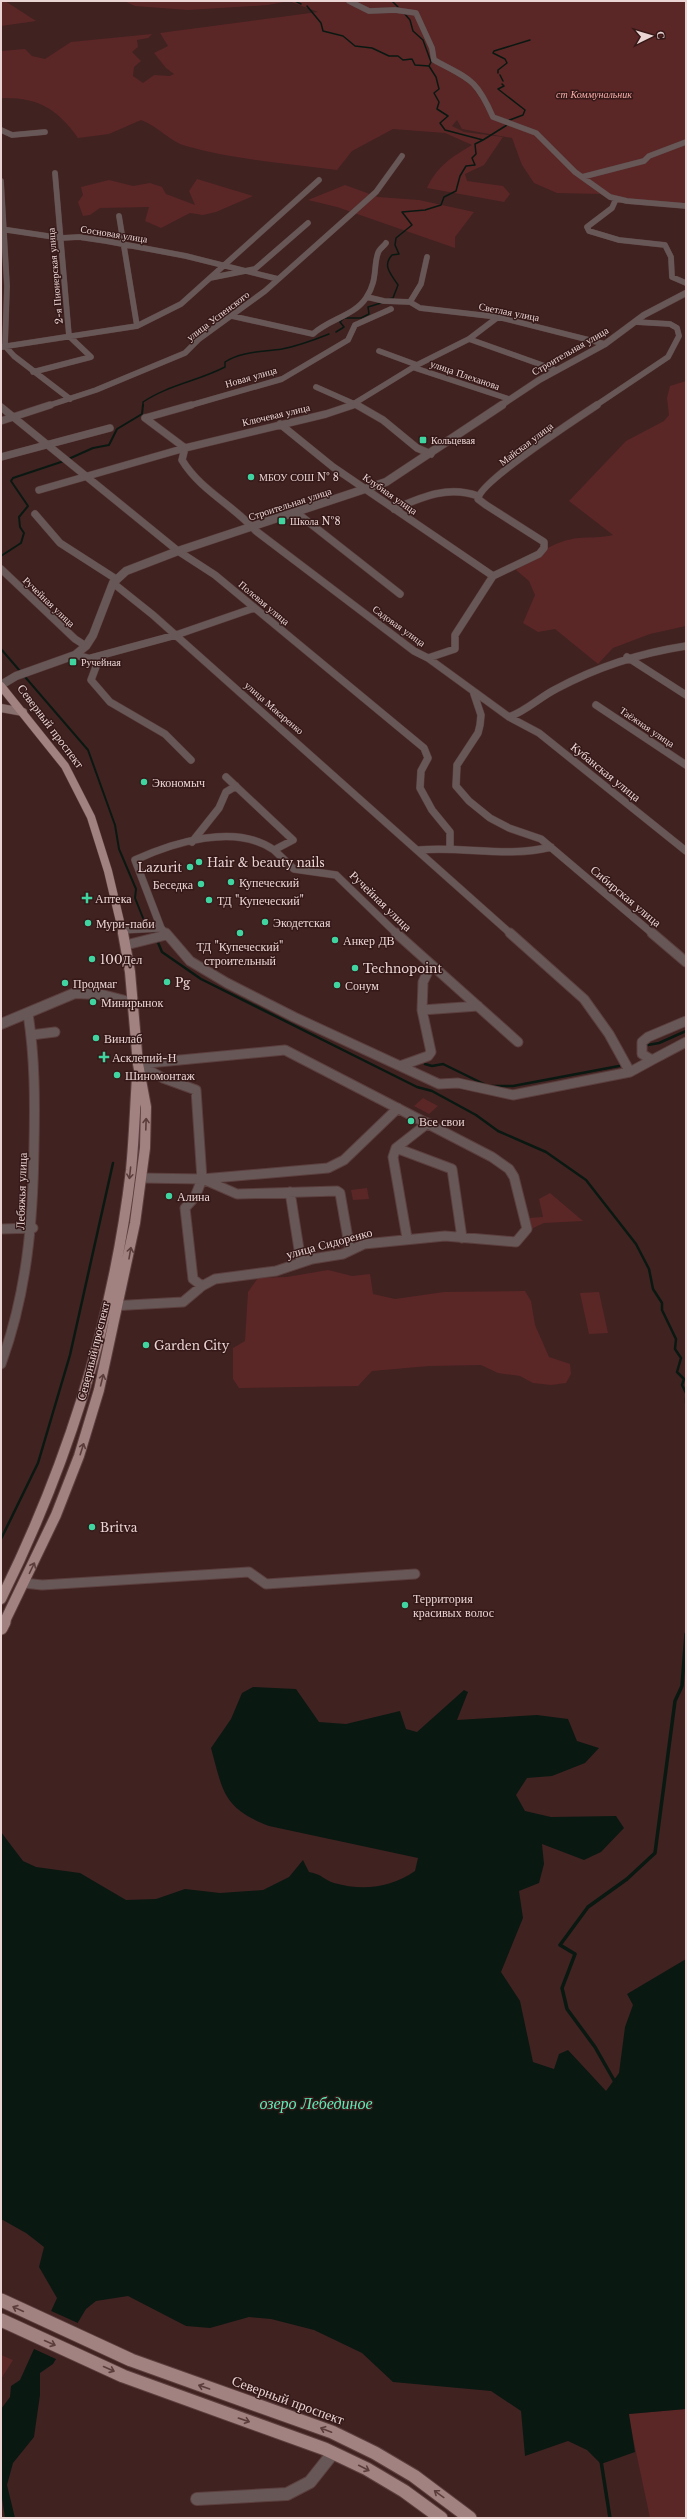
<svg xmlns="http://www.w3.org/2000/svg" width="687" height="2519" font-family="'Libre Baskerville',serif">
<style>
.green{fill:#5b2626}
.water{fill:#0a1812}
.pier{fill:#402221}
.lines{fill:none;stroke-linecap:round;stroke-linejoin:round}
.stream-far3{stroke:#0a1812;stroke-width:1.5}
.stream-far2{stroke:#0a1812;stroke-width:2}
.stream-far1{stroke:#0a1812;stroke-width:2.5}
.stream{stroke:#0a1812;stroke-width:3.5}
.minor-far3-casing{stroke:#5b3f3e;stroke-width:6}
.minor-far2-casing{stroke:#5b3f3e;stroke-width:8}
.minor-far1-casing{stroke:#5b3f3e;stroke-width:11}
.minor-casing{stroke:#5b3f3e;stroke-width:14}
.tertiary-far2-casing{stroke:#5b3f3e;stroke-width:7}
.tertiary-far1-casing{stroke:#5b3f3e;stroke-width:9}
.tertiary-casing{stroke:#5b3f3e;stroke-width:12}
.secondary-casing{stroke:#5b3f3e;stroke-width:9}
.primary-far2-casing{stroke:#5b3f3e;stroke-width:9}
.primary-far1-casing{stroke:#5b3f3e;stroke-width:12}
.primary-casing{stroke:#5b3f3e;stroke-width:15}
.minor-far3{stroke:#675857;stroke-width:5.5}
.minor-far2{stroke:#675857;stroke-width:7}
.minor-far1{stroke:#675857;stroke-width:9}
.minor{stroke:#675857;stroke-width:12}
.tertiary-far2{stroke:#675857;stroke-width:6}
.tertiary-far1{stroke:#675857;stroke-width:8}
.tertiary{stroke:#675857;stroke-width:10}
.secondary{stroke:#88706e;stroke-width:8}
.primary-far2{stroke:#a28280;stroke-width:8}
.primary-far1{stroke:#a28280;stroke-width:10}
.primary{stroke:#a28280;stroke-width:13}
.oneway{stroke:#5b3e3c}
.poi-dot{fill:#40d4a1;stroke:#351918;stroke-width:1.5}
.labels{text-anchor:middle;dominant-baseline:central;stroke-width:3;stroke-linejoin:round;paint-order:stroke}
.far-park-label{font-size:10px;font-style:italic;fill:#f8aeaa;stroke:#351918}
.far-street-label{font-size:10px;fill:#ead5d4;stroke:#351918}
.far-poi-label{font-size:10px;fill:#ead5d4;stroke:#351918;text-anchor:start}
.street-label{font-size:12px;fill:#ead5d4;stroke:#351918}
.poi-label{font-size:12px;fill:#ead5d4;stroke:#351918;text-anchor:start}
.near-street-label{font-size:14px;fill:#ead5d4;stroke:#351918}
.near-water-label{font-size:16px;font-style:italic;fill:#5cedb8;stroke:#351918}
</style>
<rect width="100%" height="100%" fill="#402221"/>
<path class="green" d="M1,1H5L36,21L1,26Z
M124,1H686V207L652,204L602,194L557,193L534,183L522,165L512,138L462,129L457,120L452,126L464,132L503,137L484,165L465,174L467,181L503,186L510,194L504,202L427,188C437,166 452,157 472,145L445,133L393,129L352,151L337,170C287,163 235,160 186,146C170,142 158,126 141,120L109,134L78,138C57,108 37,97 1,98V51L25,49L32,56L45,59L71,42L152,34L148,38L137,40L138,47L132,52L141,61L134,67L133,76L143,83L154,75L170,76L174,74L166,68L154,53L168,46L160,33L318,12L289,1L268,5L188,10L135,6Z
M197,179L253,196L216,212L203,215L190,213L161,228L145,221L149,207L100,208L90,215L83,216L78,202L83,195L81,187L109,180L133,186L150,183L162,187L166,194L195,205L189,191Z
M345,185L378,197L419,200L474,212L455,237V248L337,207L308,200Z
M686,381V626L650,634L613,648L598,664L555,629L538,632L523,623L535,595L529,581L516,570C535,556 554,540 579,538C591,537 601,538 613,535L569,501L626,441L664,421L669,415L667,398L670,386Z
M423,1098L438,1106L429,1114L414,1106Z
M367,1188L369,1199L353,1200L351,1190Z
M550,1193L583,1221L544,1223L531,1229L529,1218L543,1217L539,1199Z
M328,1270L352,1276L370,1274L373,1294L395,1299L444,1292L525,1291L531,1301L535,1325L549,1357L570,1364L571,1374L566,1383L551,1385L533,1383L520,1376L498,1373L481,1365L429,1366L372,1371L358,1386L239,1388L233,1379V1348L245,1341L248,1292L258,1278L287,1277Z
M599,1292L608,1333L589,1334L580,1293Z
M1,2355L13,2360L1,2379Z
M686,2409V2518H650L628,2414Z"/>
<path class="water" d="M253,1687L296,1689L319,1722L346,1724L400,1711L406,1729L417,1732L464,1690L468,1692L457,1720L537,1715L568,1719L577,1741L599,1748L585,1763L552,1776L527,1778L516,1795L525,1811L551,1817L616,1816L624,1828L601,1852L584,1860L542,1844L544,1864L539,1883L519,1891L523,1918L501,1972L520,2001L533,2062L554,2069L559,2054L568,2050L606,2091L619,2073L625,2027L633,2005L627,1994L686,1959V2409L629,2414L635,2452L601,2464L587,2450L568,2441L525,2456L521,2411L491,2391L393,2382L362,2353L314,2330L271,2319L249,2317L210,2328L186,2326L128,2296L96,2301L86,2309L53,2364L40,2373V2395L34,2437L13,2463L7,2485L15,2518H5L1,2491V2409L10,2397L11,2386L20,2380L57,2298L39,2267L44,2247L26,2233L1,2219V1832L23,1861L36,1867L80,1873L126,1900L156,1899L185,1889L220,1893L263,1890L289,1877L303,1860L309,1872C322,1874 324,1880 334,1883C363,1891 390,1888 415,1871L418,1858L269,1826C223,1808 223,1792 211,1748L231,1719L242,1693Z"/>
<path class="pier" d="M49,2310L80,2324L58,2360L32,2348Z"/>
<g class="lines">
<path class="stream-far3" d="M295,1L301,4
M392,1L398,7
M307,6L321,23L323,31L343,36L355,46L372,48L389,56H398L403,60L412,59L415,65L429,66L436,77L439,89L434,93L439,102L437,109L448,116L440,123L445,130L483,140L475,144L476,154L472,158L475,165L466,166L460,176L456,191L444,197L441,205L425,210L402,212L412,225L396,238L395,245L399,254L392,255C382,266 391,274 398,285L393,298L388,299
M404,13L410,20L413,31L423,40L431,62L429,66
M498,73V70L507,63L505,59L493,53L494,51L530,40
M500,75L503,81
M502,84L504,86L498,89L525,110L523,115L507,121
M483,140L507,125
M336,332L344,327L340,322L344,318H361L369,314L368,307L381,303
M143,406V402C168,385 198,381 225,367V362C241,351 264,352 282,349C298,346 314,340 329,334"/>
<path class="stream-far2" d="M1,556L21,543L24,533L20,527L19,517L28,506L11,481L13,478L64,461L93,448L109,445L117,429L142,414L143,405
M1,649L88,750L115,825L119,849L136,889L135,898L143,918L155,934"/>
<path class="stream-far1" d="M154,933L162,952L201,979L417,1087L432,1091L476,1115L498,1131L546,1152L586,1180L636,1244L649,1269L653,1289L662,1303V1310L676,1339L675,1349L681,1358L677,1372L684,1379L682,1385L686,1393
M648,1045L659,1043L686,1031
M425,1064L432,1066L443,1064L488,1086H513L619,1066
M686,1398V1403
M1,1539L38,1463L70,1355L113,1163"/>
<path class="stream" d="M615,2082L595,2047L567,2009L562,1988L575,1954L560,1945L588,1907L627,1879L655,1853L675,1701L682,1686L686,1634
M601,2461L610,2518"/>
<g class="minor-far3-casing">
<path id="minor-far3" d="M349,1L369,11L395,10L416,13L432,48L434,60C469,79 476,78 493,117L536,133L575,172L610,197L627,201L686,206
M1,130L12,135L45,132
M582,177L644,161L649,156L686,142
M1,181L7,286L5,346L14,356L70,399
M616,199L612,208L587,227L589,231L619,240L665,245L671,257L672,277L686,283
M119,216L137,326
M1,229L61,238L79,237L106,241L186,256L278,279
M210,278L255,269L308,223
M367,297L384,301L410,302
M410,302L420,308L498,317L605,344
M410,302L421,284L427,257
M232,316L313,334C329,319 354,316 366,298C378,280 373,267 378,253C379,249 384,246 386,243
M469,339L556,370
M1,347L137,326L181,304L319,180
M379,351L417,365
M415,368L509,399
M33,372L91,357L69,336L55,173
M316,387L359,406
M47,406L96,390L185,353L199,339L265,291L376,192L402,156
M188,406L282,379L348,340L355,325L391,309
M350,406L417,365L469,339L498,317
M595,406L668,357L679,336L677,328L670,324L636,322"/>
</g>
<g class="minor-far2-casing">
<path id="minor-far2" d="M357,405L383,420L417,448L431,454
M1,407L178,551L215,575L424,748L428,758L421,771L420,788L432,810L450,832V848
M145,418L185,448L182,460C200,490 233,505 256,531L414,651L428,658L509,717L539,733L686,851
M145,418L191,405
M1,421L50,405
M280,424L333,467L493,576
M1,457L110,428
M39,490L185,448L326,414L353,405
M394,509C422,497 448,485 478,496
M297,513L400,594
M35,514L60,543L116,579
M1,569L75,639L86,646
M493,576L539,554L544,548V542L486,505L478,499C478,483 579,417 597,405
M113,583L153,615L511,934
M75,655L95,660L97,664L91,680L110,702L165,734L191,760
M627,657L686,695
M91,658L176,635L254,608
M428,658L455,649V635L493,576
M473,691L481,715L480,725L478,733L457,765L456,786L469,801L490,818L509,828L541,839L653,934
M596,705L686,765
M509,717C526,711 540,697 556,689C597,667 640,653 686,646
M226,777L293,840L274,850L294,869L336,875L397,934
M192,842L219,808L226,792L236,786
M419,850C464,846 507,858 551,847
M123,930L161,928
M166,934L161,928L135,860C174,842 236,823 274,850"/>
</g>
<g class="minor-far1-casing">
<path id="minor-far1" d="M166,933L190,961L227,983L294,1017L439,1084L458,1083L513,1095L630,1072L652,1060L642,1054V1042L648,1037L686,1021
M396,933L518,1042
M510,933L584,999L609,1034L630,1072
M652,933L686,962
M126,945L166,935
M422,1010L423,982L431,965
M31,1035L55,1032
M652,1060L686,1042
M139,1065L163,1078L196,1090L202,1179L195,1197L185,1208L193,1279L202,1286
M400,1066L428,1056L431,1052L422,1010L478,1006
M396,1148L452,1169L462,1238
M142,1178L202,1179L328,1168L344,1160L398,1108
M205,1180L237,1194L337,1191L340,1193L350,1250
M290,1192L301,1262
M1,1229L33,1228
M407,1238L393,1157L396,1148L428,1123
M111,1306L183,1302L202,1286L215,1279L276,1271L312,1259L343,1254L364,1244L445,1236L516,1242L527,1229L514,1177L509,1169L492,1157L285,1050L138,1064
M1,1364C27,1293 33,1222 34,1147C35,1102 35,1058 28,1014
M24,1583L42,1585L249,1572L266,1584L415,1574"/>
</g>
<g class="minor-casing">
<path id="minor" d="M197,2499L287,2494L310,2482L333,2453"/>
</g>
<g class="tertiary-far2-casing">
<path id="tertiary-far2" d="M500,406L539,380L605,344L644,315L686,293"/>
</g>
<g class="tertiary-far1-casing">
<path id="tertiary-far1" d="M1,685L16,676L75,655L86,646L93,635L113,583L126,571L178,551L386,482L502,405"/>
</g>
<g class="tertiary-casing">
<path id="tertiary" d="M1,1024L75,993L98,994L133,1003"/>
</g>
<g class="secondary-casing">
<path id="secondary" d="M1,708L23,712"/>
</g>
<g class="primary-far2-casing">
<path id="primary-far2" d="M1,686L65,766L91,817L108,871L123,934"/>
</g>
<g class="primary-far1-casing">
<path id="primary-far1" d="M1,1599C68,1464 113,1321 131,1170C134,1139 135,1108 137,1077
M4,1623L56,1515L79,1456L99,1390L135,1223L145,1148L146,1107L138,1064L130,972L123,933"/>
</g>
<g class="primary-casing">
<path id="primary" d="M1,1628L4,1622
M1,2300L131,2360L332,2432L375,2453L414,2476L470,2518
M1,2320L123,2376L325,2449L367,2469L404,2491L441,2518"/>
</g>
<use href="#minor-far3" class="minor-far3"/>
<use href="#minor-far2" class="minor-far2"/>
<use href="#minor-far1" class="minor-far1"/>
<use href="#minor" class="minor"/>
<use href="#tertiary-far2" class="tertiary-far2"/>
<use href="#tertiary-far1" class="tertiary-far1"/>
<use href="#tertiary" class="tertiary"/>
<use href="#secondary" class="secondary"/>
<use href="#primary-far2" class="primary-far2"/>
<use href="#primary-far1" class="primary-far1"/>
<use href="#primary" class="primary"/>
</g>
<defs><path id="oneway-shaft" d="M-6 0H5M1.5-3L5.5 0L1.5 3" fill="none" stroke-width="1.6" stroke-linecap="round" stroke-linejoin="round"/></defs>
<g class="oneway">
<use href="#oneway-shaft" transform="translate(146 1124) rotate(-88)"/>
<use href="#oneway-shaft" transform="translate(130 1173) rotate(96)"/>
<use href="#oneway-shaft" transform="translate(130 1253) rotate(-80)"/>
<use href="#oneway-shaft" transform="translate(102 1380) rotate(-76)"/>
<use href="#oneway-shaft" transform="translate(82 1449) rotate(-72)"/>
<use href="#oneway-shaft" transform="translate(32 1568) rotate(-64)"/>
<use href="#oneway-shaft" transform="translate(18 2309) rotate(-155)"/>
<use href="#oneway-shaft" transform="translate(50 2343) rotate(24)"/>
<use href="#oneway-shaft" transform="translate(109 2369) rotate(24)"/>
<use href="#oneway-shaft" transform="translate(204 2387) rotate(-161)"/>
<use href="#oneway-shaft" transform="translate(244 2420) rotate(19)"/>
<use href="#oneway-shaft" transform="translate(326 2430) rotate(-159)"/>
<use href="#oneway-shaft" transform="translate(364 2468) rotate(27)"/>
<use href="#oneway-shaft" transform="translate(439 2494) rotate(-144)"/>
</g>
<g class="poi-dot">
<rect x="419" y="436" width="8" height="8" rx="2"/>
<circle cx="251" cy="477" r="4"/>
<rect x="278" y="517" width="8" height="8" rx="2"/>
<rect x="69" y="658" width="8" height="8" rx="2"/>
<circle cx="144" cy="782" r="4"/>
<circle cx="199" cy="862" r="4"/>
<circle cx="190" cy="867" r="4"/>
<circle cx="231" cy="882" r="4"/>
<circle cx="201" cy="884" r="4"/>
<path d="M85 892h4v4h4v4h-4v4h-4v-4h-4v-4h4z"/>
<circle cx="209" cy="900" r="4"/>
<circle cx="265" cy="922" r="4"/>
<circle cx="88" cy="923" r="4"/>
<circle cx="240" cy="933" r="4"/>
<circle cx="335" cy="940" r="4"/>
<circle cx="92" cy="959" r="4"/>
<circle cx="355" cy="968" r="4"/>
<circle cx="167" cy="982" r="4"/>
<circle cx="65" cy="983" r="4"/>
<circle cx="337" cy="985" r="4"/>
<circle cx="93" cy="1002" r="4"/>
<circle cx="96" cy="1038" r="4"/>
<path d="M102 1051h4v4h4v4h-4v4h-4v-4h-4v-4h4z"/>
<circle cx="117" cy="1075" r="4"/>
<circle cx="411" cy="1121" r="4"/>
<circle cx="169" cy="1196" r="4"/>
<circle cx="146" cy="1345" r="4"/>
<circle cx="92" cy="1527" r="4"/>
<circle cx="405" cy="1605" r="4"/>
</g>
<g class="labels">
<g class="far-park-label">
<text x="594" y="94">ст Коммунальник</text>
</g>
<g class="far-street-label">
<text transform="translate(114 234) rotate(9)">Сосновая улица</text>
<text transform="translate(55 276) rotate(-95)">2-я Пионерская улица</text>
<text transform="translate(509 312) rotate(11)">Светлая улица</text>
<text transform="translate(218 316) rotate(-37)">улица Успенского</text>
<text transform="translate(570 351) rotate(-30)">Строительная улица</text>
<text transform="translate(465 375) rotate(19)">улица Плеханова</text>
<text transform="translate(251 377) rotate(-16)">Новая улица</text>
<text transform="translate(276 415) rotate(-13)">Ключевая улица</text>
<text transform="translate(526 444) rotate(-37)">Майская улица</text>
<text transform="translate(390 494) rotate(35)">Клубная улица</text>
<text transform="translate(290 504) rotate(-18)">Строительная улица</text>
<text transform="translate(49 602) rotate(44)">Ручейная улица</text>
<text transform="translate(264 603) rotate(40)">Полевая улица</text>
<text transform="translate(399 626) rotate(36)">Садовая улица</text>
<text transform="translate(274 708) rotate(41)">улица Макаренко</text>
<text transform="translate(647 727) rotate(34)">Таёжная улица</text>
</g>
<g class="far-poi-label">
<text x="431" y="440">Кольцевая</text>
<text x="259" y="477">МБОУ СОШ № 8</text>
<text x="290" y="521">Школа №8</text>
<text x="81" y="662">Ручейная</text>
</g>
<g class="street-label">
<text transform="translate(51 726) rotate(53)">Северный проспект</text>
<text transform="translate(606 772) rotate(39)">Кубанская улица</text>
<text transform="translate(626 896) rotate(40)">Сибирская улица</text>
<text transform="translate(381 901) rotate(44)">Ручейная улица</text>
<text transform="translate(21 1191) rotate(-88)">Лебяжья улица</text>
<text transform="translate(329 1243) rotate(-15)">улица Сидоренко</text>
<text transform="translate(93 1351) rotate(-76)">Северный проспект</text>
</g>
<g class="poi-label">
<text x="152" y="782">Экономыч</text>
<text x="207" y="862">Hair &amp; beauty nails</text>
<text x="182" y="867" text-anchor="end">Lazurit</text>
<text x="239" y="882">Купеческий</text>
<text x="193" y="884" text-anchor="end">Беседка</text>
<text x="95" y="898">Аптека</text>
<text x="217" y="900">ТД "Купеческий"</text>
<text x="273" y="922">Экодетская</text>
<text x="96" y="923">Мури-паби</text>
<text x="343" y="940">Анкер ДВ</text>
<text x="240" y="946" text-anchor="middle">ТД "Купеческий"<tspan x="240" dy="14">строительный</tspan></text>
<text x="100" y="959">100Дел</text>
<text x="363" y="968">Technopoint</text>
<text x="175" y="982">Pg</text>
<text x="73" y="983">Продмаг</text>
<text x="345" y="985">Сонум</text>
<text x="101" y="1002">Минирынок</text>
<text x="104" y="1038">Винлаб</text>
<text x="112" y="1057">Асклепий-Н</text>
<text x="125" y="1075">Шиномонтаж</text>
<text x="419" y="1121">Все свои</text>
<text x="177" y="1196">Алина</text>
<text x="154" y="1345">Garden City</text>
<text x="100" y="1527">Britva</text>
<text x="413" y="1598">Территория<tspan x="413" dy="14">красивых волос</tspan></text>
</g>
<g class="near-street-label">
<text transform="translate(288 2400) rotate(20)">Северный проспект</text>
</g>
<g class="near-water-label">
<text x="316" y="2103">озеро Лебединое</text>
</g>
</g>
<rect width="687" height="2519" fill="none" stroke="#ead5d4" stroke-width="4"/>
<g transform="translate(651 36) rotate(85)" stroke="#351918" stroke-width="3" paint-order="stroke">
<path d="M0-3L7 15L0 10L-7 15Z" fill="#ead5d4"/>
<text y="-6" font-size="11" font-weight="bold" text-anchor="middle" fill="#ead5d4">С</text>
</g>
</svg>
